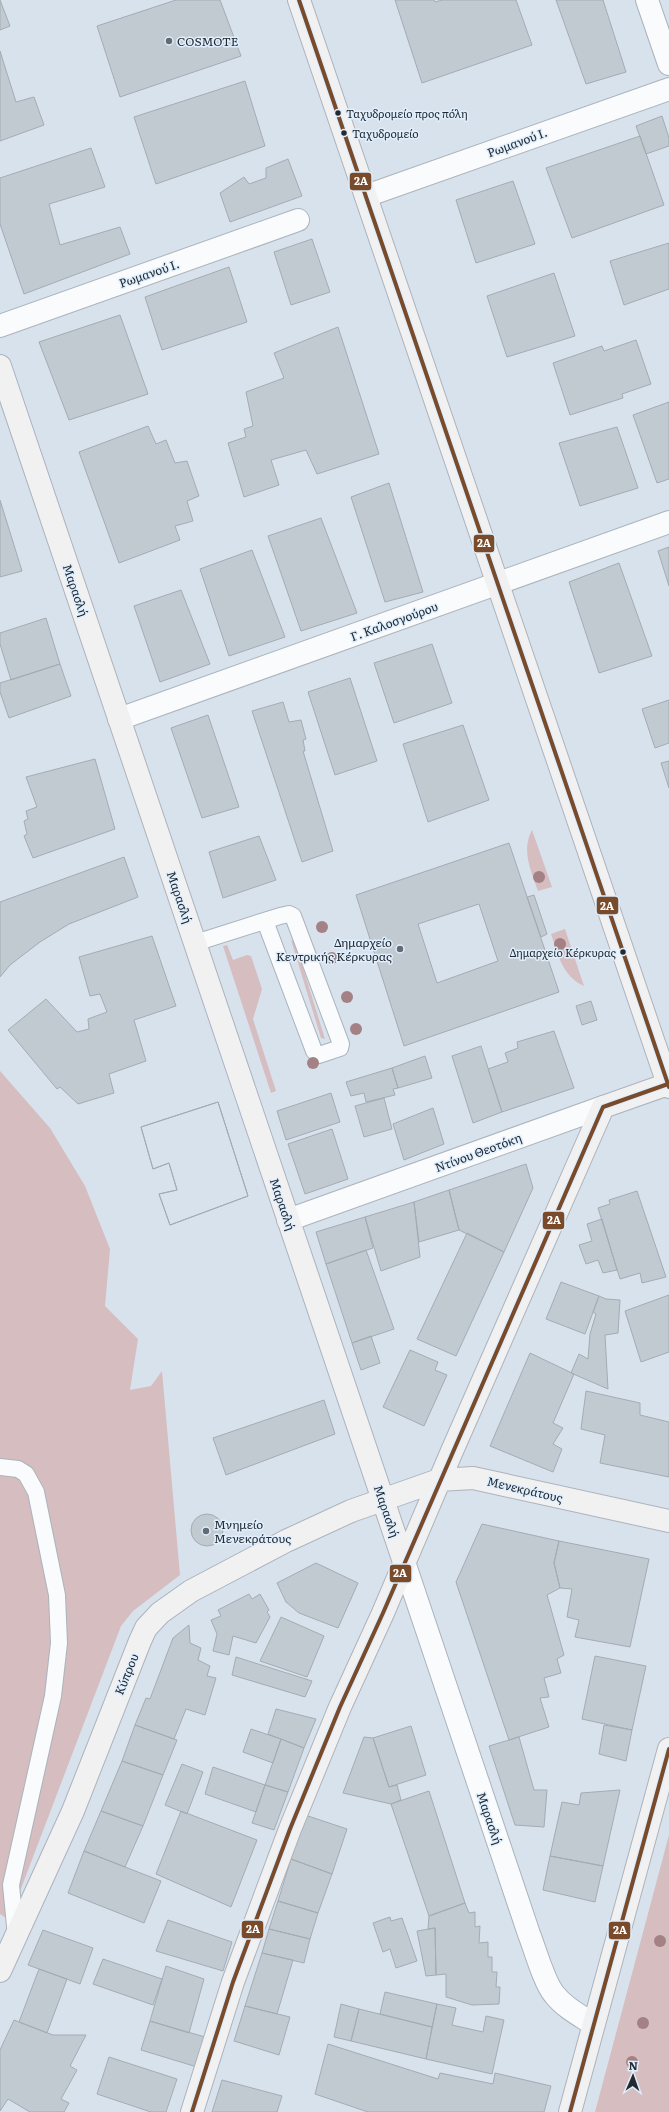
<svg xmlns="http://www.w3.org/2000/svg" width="669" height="2112" font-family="Literata,serif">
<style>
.green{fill:#d5bdc0}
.building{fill:#c1c9d1;stroke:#a4abb3;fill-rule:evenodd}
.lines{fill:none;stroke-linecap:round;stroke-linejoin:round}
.lane-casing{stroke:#abb3bc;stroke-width:18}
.street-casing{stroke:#abb3bc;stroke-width:24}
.secondary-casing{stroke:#abb3bc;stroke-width:24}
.lane{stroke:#f9fbfc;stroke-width:16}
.street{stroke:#f9fbfc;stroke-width:22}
.secondary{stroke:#f2f1f2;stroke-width:22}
.bus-1-casing{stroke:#e0effe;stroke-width:7}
.bus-1{stroke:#7a4b2a;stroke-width:4}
.tree{fill:#a48185}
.poi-dot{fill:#626a73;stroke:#e0effe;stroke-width:1.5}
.bus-dot{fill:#232a31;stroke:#e0effe;stroke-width:1.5}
.labels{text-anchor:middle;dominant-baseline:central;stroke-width:3;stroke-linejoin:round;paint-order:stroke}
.bus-label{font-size:11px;fill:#232a31;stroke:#e0effe;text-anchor:start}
.poi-label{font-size:12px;fill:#232a31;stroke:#e0effe;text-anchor:start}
.street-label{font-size:12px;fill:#232a31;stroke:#e0effe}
.line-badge{stroke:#e0effe;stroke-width:1.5}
.badge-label{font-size:11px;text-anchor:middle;font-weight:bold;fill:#fff}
</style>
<rect width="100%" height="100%" fill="#d8e2ed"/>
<path class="green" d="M532,830L552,887L538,891C531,871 521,850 532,830Z
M565,929L584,986C562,976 558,954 551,934Z
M291,940L295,942L325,1039L321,1038Z
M227,945L233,960L247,955L251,956L262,989L253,1019L276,1091L271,1093L223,946Z
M0,1071L50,1128L85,1186L110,1249L105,1306L138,1339L130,1390L151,1386L162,1371L180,1575L133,1611L121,1626L9,1920L0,1914Z
M669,1835V2112H595Z"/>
<path class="building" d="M0,0L10,26L0,30Z
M176,0H220L241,56L120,97L97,26Z
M395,0H434L435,2L442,0H516L532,45L422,83Z
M556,0H603L626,72L586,84Z
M0,51L16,102L34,97L44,125L0,141Z
M245,81L265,146L156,184L134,117Z
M662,116L669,138V146L646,154L636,126Z
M640,136L664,205L572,238L546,168Z
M91,148L105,187L49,204L60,245L120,227L130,254L24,294L0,224V178Z
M288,159L302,196L230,222L220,193L244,177L249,184L266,178V168Z
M513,181L535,244L476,263L456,200Z
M312,239L330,292L291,305L274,252Z
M669,243V289L624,305L610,261Z
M229,267L247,322L162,350L145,297Z
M554,273L575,336L507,357L487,296Z
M120,315L148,394L69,420L39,342Z
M338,327L379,454L317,474L306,450L271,460L279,485L244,497L228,443L246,437L244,429L253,426L246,392L284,378L274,353Z
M636,340L651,384L622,394L623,398L570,415L553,363L602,346L604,351Z
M669,402V479L657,483L633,415Z
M148,426L156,444L166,440L175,463L187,461L199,496L187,501L193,521L175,526L180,540L119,563L79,452Z
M617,427L638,488L580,506L559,443Z
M389,483L423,592L385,602L351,497Z
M0,500L22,571L0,577Z
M321,518L357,613L301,631L268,536Z
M669,547V586L658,551Z
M252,550L285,637L229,656L200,569Z
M619,563L652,656L599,673L569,582Z
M181,590L210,664L160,682L134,606Z
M46,618L60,664L11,680L0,644V633Z
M432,644L452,703L394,723L374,663Z
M60,664L71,696L9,718L0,692V683Z
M350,678L377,761L335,775L308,692Z
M669,700V743L655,748L642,709Z
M283,702L289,722L301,720L306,739L303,740L305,751H303L333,851L302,862L252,711Z
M208,715L239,807L202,818L171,728Z
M463,725L489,800L428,822L403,744Z
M95,759L115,829L33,858L24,836L27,834L24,821L28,819L26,811L37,807L26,777Z
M669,761V788L661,763Z
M259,836L276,880L223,898L209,852Z
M509,843L559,992L404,1046L356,895ZM479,904L498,961L437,983L418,924Z
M124,857L138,897L69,924L40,942L10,965L0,977V902Z
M534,895L547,934L541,937L527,897Z
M152,936L176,1006L134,1020L146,1061L109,1074L114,1093L78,1104L60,1087L57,1089L8,1030L46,999L77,1032L89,1029L88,1019L107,1012L100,994L90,996L79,957Z
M591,1001L597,1020L582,1025L576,1006Z
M554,1031L574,1088L502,1112L488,1069L508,1062L505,1053L518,1048L517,1042Z
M481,1046L502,1112L473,1123L452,1056Z
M425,1056L432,1078L398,1088L392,1068Z
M392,1068L398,1088L393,1089L395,1095L366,1102L364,1093L351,1096L346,1082Z
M331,1093L340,1122L286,1140L277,1111Z
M384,1098L392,1129L364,1137L355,1106Z
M218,1102L248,1196L170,1225L159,1194L177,1190L169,1163L153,1169L141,1127Z
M218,1102L248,1196L170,1225L159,1194L177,1190L169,1163L153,1169L141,1127Z
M433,1108L444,1144L404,1160L393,1124Z
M332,1129L348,1179L305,1194L288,1144Z
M526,1164L533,1188L504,1252L459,1230L449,1190Z
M449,1190L459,1230L419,1242L414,1202Z
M637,1191L666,1277L642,1283L640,1273L620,1279L598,1208L610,1204L609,1200Z
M414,1202L420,1257L381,1271L365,1217Z
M365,1217L373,1248L326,1264L316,1232Z
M602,1219L617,1270L603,1273L598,1260L586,1264L579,1245L592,1241L587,1224Z
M467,1233L504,1252L456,1356L417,1339Z
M366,1250L394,1329L352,1343L326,1264Z
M561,1282L599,1296L585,1334L546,1319Z
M669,1295V1352L641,1362L625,1311Z
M599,1296L606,1299L620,1300L618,1333L605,1335L608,1389L571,1373L579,1354L588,1359L590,1334L596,1314L593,1312Z
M371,1336L380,1363L361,1370L352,1343Z
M410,1350L438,1362L435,1370L447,1375L424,1426L383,1407Z
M530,1353L574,1374L553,1423L563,1428L553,1444L562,1449L553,1472L490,1446Z
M586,1391L640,1403V1415L669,1422V1477L600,1463L605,1435L581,1429Z
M324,1400L335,1434L226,1475L213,1438Z
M191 1530a16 16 0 1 1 32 0a16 16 0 1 1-32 0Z
M482,1524L559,1541L554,1563L560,1588L547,1595L564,1655L557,1659L561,1673L544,1678L549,1697L540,1698L549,1727L509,1740L456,1582Z
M559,1541L649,1559L630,1647L575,1637L579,1620L567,1617L572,1589L560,1588L554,1563Z
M316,1563L358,1583L338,1628L299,1613L286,1602L277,1583Z
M249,1594L252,1599L260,1594L269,1610L267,1612L270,1617L256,1643L233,1636L229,1655L213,1651L217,1634L211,1620L221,1616L218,1610Z
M281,1617L324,1636L307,1677L260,1661Z
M189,1625L190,1643L201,1648L198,1660L210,1666L207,1676L216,1678L205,1715L186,1709L174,1739L135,1725L146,1698L150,1699L173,1638Z
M595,1656L646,1666L632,1730L582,1719Z
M236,1657L312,1681L305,1697L232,1675Z
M276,1709L316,1719L304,1748L268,1734Z
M135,1725L177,1740L163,1775L122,1761Z
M604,1725L632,1730L626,1761L599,1754Z
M411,1726L426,1775L389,1787L373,1738Z
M251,1729L281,1739L273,1763L243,1752Z
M364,1737L373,1738L389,1787L397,1785L401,1800L391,1804L343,1793Z
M519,1737L534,1790H547L544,1827L515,1825L489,1746Z
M281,1739L304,1748L288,1792L265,1785Z
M122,1761L163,1775L143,1826L101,1811Z
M182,1764L203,1772L187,1814L165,1805Z
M213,1767L265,1785L256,1812L205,1794Z
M265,1785L288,1792L274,1830L252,1823Z
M620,1790L603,1866L550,1856L562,1802L579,1805L581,1793Z
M429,1791L465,1903L429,1916L391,1804Z
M101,1811L143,1826L125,1867L84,1851Z
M181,1811L257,1840L231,1907L156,1874Z
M305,1815L347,1829L332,1874L291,1859Z
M84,1851L161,1881L144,1923L68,1893Z
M550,1856L603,1866L595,1902L543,1890Z
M291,1859L332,1874L318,1913L278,1901Z
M278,1901L318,1913L310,1939L269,1929Z
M465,1903L469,1913L475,1912V1927L480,1926L479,1943L488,1942V1957H492V1972H497L496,1987H500L499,2004L472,2005L446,1997V1974L436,1975L435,1928L428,1929L429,1916Z
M390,1917L391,1921L402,1918L417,1961L396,1968L390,1949L383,1952L373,1923Z
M168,1920L232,1942L223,1971L156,1951Z
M435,1928L436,1975L426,1976L417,1931Z
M269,1929L310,1939L304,1963L262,1953Z
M43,1930L93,1948L80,1984L28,1965Z
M262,1953L293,1960L277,2014L245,2006Z
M103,1959L162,1979L153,2005L93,1984Z
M166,1966L204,1979L189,2033L150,2021Z
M39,1969L67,1979L47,2033L19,2022Z
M385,1992L437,2004L432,2027L380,2014Z
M341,2004L359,2009L351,2041L334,2037Z
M437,2004L456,2008L452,2025L483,2032L486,2016L504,2020L492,2074L426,2059Z
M245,2006L290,2017L279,2055L234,2041Z
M359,2009L432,2027L426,2059L351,2041Z
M14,2020L53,2035H86L70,2066L77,2070L61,2099L69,2103L64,2112H30L8,2099L0,2111V2050Z
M150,2021L205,2037L197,2067L141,2050Z
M328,2044L438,2079L440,2073L493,2084L495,2073L551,2086L544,2112H368L315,2094Z
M109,2057L177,2079L166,2112H151L97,2094Z
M222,2080L282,2096L277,2112H212Z"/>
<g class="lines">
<g class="lane-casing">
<path id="lane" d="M195,943L280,916L289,914L293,916L341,1044L340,1048L319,1055L314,1051L265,921
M0,1467L18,1469L26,1474L36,1492L57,1595L59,1643L53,1696L11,1885L16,1936"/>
</g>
<g class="street-casing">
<path id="street" d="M647,0L669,64
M366,196L669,89
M0,326L298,220
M119,719L669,522
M288,1220L603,1107
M404,1562L529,1934C535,1949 544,1982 554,1994C564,2007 579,2015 593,2024"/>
</g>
<g class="secondary-casing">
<path id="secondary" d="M299,0L669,1087
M0,366L404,1562
M0,1971L73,1811L140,1641L146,1628L160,1613L191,1591L286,1541L351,1511L439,1480L473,1478L669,1521
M192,2112L233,1982L290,1829L340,1707L383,1613L452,1451L603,1107L668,1084
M570,2112L669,1749"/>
</g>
<use href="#lane" class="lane"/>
<use href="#street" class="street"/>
<use href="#secondary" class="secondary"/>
<g class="bus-1-casing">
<path id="bus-1" d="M299,0L669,1087
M192,2112L233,1982L290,1829L340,1707L383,1613L603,1107L668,1084
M570,2112L669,1749"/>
</g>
<use href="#bus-1" class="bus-1"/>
</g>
<g class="tree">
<circle cx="539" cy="877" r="6"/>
<circle cx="322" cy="927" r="6"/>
<circle cx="560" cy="944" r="6"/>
<circle cx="332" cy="958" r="6"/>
<circle cx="347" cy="997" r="6"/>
<circle cx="356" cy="1029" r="6"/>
<circle cx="313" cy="1063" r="6"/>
<circle cx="660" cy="1941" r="6"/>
<circle cx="643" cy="2023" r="6"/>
<circle cx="632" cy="2062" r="6"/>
</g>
<g class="poi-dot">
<circle cx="169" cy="41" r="4"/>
<circle cx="400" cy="949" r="4"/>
<circle cx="206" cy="1531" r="4"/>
</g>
<g class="bus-dot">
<circle cx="338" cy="113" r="3.5"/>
<circle cx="344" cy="133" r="3.5"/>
<circle cx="623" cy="952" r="3.5"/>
</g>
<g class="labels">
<g class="bus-label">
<text x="346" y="113">Ταχυδρομείο προς πόλη</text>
<text x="352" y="133">Ταχυδρομείο</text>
<text x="616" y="952" text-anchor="end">Δημαρχείο Κέρκυρας</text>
</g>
<g class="poi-label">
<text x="177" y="41">COSMOTE</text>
<text x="392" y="942" text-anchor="end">Δημαρχείο<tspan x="392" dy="14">Κεντρικής Κέρκυρας</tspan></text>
<text x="214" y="1524">Μνημείο<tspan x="214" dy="14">Μενεκράτους</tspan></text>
</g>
<g class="street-label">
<text transform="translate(517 142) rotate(-20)">Ρωμανού Ι.</text>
<text transform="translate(149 273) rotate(-19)">Ρωμανού Ι.</text>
<text transform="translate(76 590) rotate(71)">Μαρασλή</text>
<text transform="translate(394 621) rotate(-20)">Γ. Καλοσγούρου</text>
<text transform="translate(180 897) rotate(71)">Μαρασλή</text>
<text transform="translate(478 1152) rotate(-20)">Ντίνου Θεοτόκη</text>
<text transform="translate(283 1204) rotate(71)">Μαρασλή</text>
<text transform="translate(525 1489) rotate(13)">Μενεκράτους</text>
<text transform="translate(387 1511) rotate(71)">Μαρασλή</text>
<text transform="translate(126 1674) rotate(-68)">Κύπρου</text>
<text transform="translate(490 1818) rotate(71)">Μαρασλή</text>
</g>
</g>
<g class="line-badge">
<rect x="349" y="172" width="23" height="19" rx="4" fill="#7a4b2a"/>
<rect x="473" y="534" width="22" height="19" rx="4" fill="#7a4b2a"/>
<rect x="596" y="896" width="23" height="19" rx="4" fill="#7a4b2a"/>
<rect x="542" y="1211" width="23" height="19" rx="4" fill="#7a4b2a"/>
<rect x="389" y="1564" width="23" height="19" rx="4" fill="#7a4b2a"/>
<rect x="241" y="1920" width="23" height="19" rx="4" fill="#7a4b2a"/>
<rect x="608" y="1921" width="23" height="19" rx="4" fill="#7a4b2a"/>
</g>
<g class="badge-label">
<text x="361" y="185">2Α</text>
<text x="484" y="547">2Α</text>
<text x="607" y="910">2Α</text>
<text x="554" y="1224">2Α</text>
<text x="400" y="1577">2Α</text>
<text x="253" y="1933">2Α</text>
<text x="620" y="1934">2Α</text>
</g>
<g transform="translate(633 2076) rotate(2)" stroke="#e0effe" stroke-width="3" paint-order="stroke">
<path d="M0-3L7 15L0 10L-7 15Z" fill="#232a31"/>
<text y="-6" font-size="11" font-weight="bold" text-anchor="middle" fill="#232a31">N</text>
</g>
</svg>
